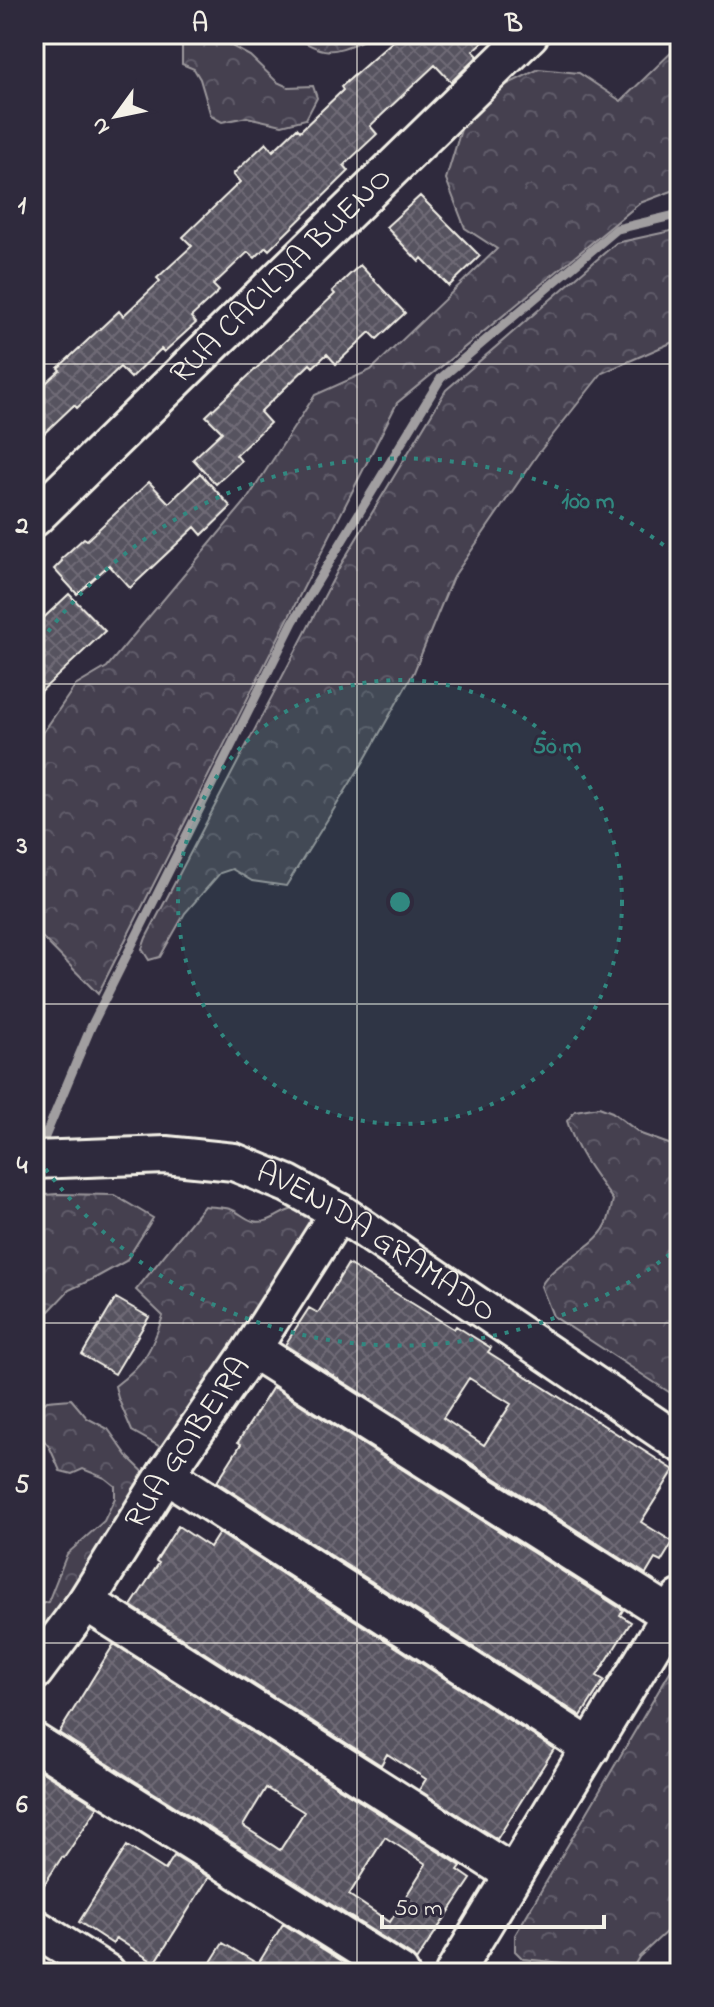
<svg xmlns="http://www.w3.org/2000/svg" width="714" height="2007" font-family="'Indie Flower',sans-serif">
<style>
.forest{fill:url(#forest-crowns);stroke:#9c989c;stroke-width:2}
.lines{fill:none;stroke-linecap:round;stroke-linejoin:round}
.stream{stroke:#a19ea0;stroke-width:9}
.building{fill:url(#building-cross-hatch);stroke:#f4f1e8;stroke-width:2;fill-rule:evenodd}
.minor-casing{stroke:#f4f1e8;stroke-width:42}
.minor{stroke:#2f2a3d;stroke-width:36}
.grid{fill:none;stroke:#f4f1e8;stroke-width:2;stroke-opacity:0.55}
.ring{fill:none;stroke:#318880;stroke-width:4;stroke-dasharray:4 8}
.labels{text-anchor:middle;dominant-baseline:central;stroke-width:6;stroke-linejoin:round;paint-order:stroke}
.street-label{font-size:32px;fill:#f4f1e8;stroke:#2f2a3d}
.centre{fill:#318880;stroke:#2f2a3d;stroke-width:4}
.ring-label{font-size:24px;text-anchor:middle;font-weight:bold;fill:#318880;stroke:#2f2a3d;stroke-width:6;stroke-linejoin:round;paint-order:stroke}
.neatline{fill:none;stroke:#f4f1e8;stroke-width:3}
.grid-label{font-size:26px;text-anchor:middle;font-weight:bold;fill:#f4f1e8}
</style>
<defs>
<pattern id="forest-crowns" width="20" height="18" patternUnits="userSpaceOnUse" patternTransform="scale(2)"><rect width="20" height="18" fill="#454050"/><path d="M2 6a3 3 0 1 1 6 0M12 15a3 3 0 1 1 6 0" fill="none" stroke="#605c69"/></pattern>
<pattern id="building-cross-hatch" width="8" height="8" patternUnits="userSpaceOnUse" patternTransform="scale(2)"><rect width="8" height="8" fill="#56525f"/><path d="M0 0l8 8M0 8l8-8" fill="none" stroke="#6f6b76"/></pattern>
</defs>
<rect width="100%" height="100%" fill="#2f2a3d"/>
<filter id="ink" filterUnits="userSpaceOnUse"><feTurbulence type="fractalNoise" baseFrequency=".0125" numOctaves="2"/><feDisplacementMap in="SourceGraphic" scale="16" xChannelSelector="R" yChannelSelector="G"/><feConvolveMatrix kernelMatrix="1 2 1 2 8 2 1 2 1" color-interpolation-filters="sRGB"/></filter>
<g filter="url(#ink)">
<path class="forest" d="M187,34H210L250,56L277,82L288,87L313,86L317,98L306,119L282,125L247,117L222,122L211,116L200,79L194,69L182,64V39Z
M292,34H373L371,37C334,52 327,59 292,34Z
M680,44V188L640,203L397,403L98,994L34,929V741L40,737L75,686L107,667L246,501L315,395L371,370L497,249L465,228L446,179L469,103L539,69L579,73L621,101Z
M680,229V339L602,373L537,455L452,579L414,672L364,761L286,886L252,881L232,869L220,873L185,913L160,957L149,960L142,949L146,938L340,566L446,390L616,243Z
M599,1107L612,1112L641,1134L680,1148V1389L675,1396L553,1316L541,1286C555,1260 594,1250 606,1225C610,1218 611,1207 613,1200C594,1174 576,1151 567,1121L575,1111Z
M57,1194L114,1195L153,1218L126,1261L97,1277L69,1290L34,1327V1196Z
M204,1206C212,1207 222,1207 230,1209C238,1211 245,1219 253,1221C278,1228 294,1188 314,1225L166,1450L132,1431L118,1398L115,1386C145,1363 151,1351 163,1316L136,1290Z
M71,1399L87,1418L108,1429L129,1458L156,1484L34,1686V1606L48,1602L67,1554L104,1521L115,1498V1486L105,1478L83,1469L72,1474L60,1471L50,1448L34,1428V1413L47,1401Z
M680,1659V1900L666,1932L639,1957L630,1973H576L573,1964L523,1959L515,1951V1935L675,1663Z"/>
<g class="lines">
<path class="stream" d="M39,1151L91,1027L293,622L441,378L617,229L680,214"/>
</g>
<path class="building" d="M401,34H492L473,51L478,56L451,82L435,65L370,126L377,134L344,165L349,171L269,250L266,247L255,258L248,252L213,285L219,291L191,317L196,323L164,352L161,349L131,378L120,367L77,408L74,405L34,443V394L60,370L58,368L119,311L123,316L160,281L157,278L192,246L183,237L240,182L233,174L266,143L273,151L297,128L300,131L343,90L341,87Z
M420,196L480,256L449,286L422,258L419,262L386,227Z
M360,265L405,313L377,339L370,332L336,364L327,354L313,367L310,364L260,412L270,423L236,455L241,461L216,484L193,459L222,432L206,416L335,294L332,291Z
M200,473L231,507L202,535L195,527L130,588L109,565L77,594L54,569L62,561L61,559L84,538L87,540L149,482L169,503Z
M69,594L105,631L34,698V627Z
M348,1264L454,1329L456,1326L491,1348L488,1352L674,1470L641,1522L673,1542L661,1562L655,1559L646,1574L285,1345L309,1308L318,1313ZM469,1378L511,1404L484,1445L443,1418Z
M116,1298L149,1317L115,1374L82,1355Z
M273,1387L623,1610L620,1615L631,1622L597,1676L604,1680L581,1716L217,1482L241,1444L238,1442Z
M178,1526L210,1547L219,1533L554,1749L497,1839L419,1790L426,1779L387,1754L381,1765L131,1606L159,1563L156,1561Z
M114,1644L461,1866L458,1870L471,1879L416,1961L411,1955L59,1733ZM266,1788L304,1812L280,1850L243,1826ZM385,1837L426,1864L390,1922L349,1895Z
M36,1768L98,1807L64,1858L62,1857L34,1900V1771Z
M127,1846L165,1870L174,1856L209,1877L155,1963L116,1938L113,1944L79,1922Z
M283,1924L361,1973H204L223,1943L258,1964Z"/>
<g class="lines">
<g class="minor-casing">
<g id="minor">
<path id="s1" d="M34,518L530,34"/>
<path id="s2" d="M34,1160L166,1155L234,1162L288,1184L339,1212L680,1443"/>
<path d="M252,1349L669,1614"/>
<path d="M166,1474L591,1748"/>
<path d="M86,1602L513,1874"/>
<path id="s3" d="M34,1672L86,1602L166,1474L252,1349L339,1212"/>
<path d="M34,1742L400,1973"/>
<path d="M34,1927L107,1973"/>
<path d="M454,1973L680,1599"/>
</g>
</g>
<use href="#minor" class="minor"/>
</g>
</g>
<path class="grid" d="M357,34V1973M34,364H680M34,684H680M34,1004H680M34,1323H680M34,1643H680"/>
<circle cx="400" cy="902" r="222" fill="#318880" fill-opacity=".12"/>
<g class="ring">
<circle cx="400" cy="902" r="222"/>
<path d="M679 1247A444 444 0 0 1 34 1153M34 651A444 444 0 0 1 679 557"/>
</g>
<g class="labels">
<g class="street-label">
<text stroke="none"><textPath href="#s1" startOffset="346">RUA CACILDA BUENO</textPath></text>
<text stroke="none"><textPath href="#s2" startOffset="364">AVENIDA GRAMADO</textPath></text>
<text stroke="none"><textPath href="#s3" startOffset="276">RUA GOIBEIRA</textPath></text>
</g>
</g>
<circle cx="400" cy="902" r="12" class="centre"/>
<g class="ring-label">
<text x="588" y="508">100 m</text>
<text x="557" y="753">50 m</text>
</g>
<rect width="714" height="2007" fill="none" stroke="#2f2a3d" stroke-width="88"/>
<g transform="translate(116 116) rotate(237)" stroke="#2f2a3d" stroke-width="6" paint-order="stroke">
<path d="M0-6L14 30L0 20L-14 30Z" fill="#f4f1e8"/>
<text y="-12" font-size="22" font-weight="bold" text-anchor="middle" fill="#f4f1e8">N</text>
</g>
<path d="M382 1915v12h222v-12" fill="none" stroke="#f4f1e8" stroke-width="4"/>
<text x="394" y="1915" font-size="24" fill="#f4f1e8" stroke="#2f2a3d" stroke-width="6" paint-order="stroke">50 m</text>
<rect x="44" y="44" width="626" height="1919" class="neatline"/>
<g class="grid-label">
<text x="200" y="31">A</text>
<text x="514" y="31">B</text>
<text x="22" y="213">1</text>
<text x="22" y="533">2</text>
<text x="22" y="853">3</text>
<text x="22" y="1173">4</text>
<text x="22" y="1492">5</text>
<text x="22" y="1812">6</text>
</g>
</svg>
